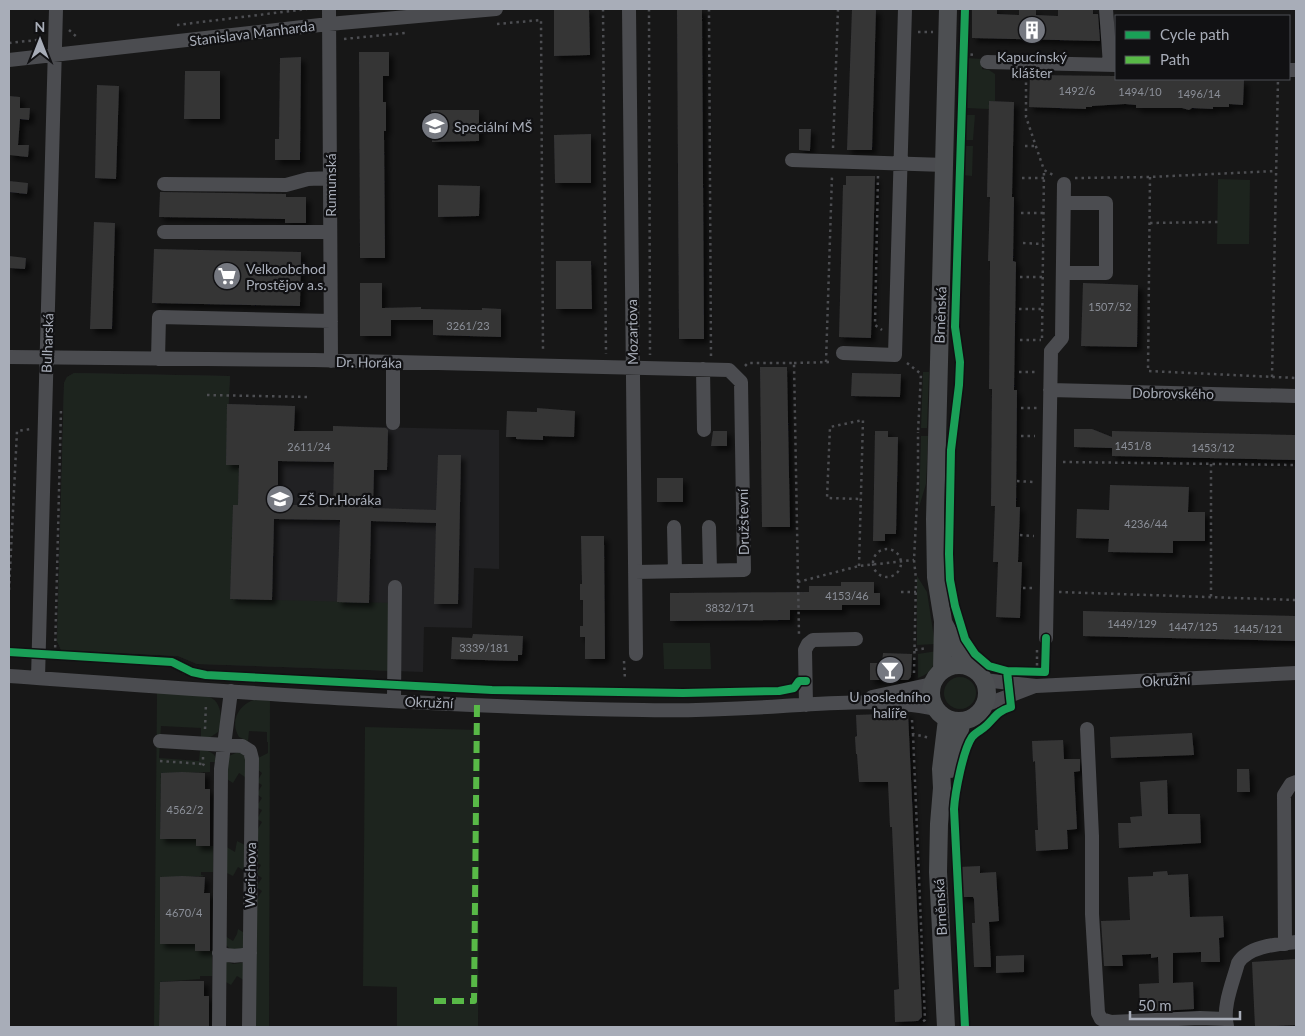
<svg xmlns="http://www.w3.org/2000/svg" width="1305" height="1036" font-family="Lato,sans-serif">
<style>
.built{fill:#212123}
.green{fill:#1d241e}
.building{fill:#353536;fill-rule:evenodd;filter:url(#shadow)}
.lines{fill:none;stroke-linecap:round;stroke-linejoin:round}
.path{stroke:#4d4e52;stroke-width:2.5;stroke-dasharray:2.5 4;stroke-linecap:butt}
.minor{stroke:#4b4c50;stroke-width:14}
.major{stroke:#4d4f52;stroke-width:18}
.quiet{stroke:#58b947;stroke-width:6;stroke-dasharray:12 6;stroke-linecap:butt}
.cycleway-casing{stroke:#111113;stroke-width:11}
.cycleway{stroke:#1a9f57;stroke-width:8}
.labels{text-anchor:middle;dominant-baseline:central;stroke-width:4.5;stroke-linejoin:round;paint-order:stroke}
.number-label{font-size:11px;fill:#8b8f98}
.street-label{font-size:14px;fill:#a8adb8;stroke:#111113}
.poi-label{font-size:14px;fill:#a8adb8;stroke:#111113;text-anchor:start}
</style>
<defs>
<filter id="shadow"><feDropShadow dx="4.5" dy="4.5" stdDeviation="2.5" flood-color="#0009"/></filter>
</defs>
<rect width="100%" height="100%" fill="#171717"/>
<path class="built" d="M74,373L230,376L228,404L295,406L294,431H333V426L499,430V569L474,568L472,628L424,627L423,672L197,664L178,656L61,650L57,641L64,383L67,377Z"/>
<path class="green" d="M966,58L983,59L982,69L989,70L995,74V101H989V109L965,108Z
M966,115H975L973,140H965Z
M964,146H973L972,176L963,175Z
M1218,179L1250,180L1249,244H1217Z
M923,372H929L927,428H921Z
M74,373L230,376L226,465H239L238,505L233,506L230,599L395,603L394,671L197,664L178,656L61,650L57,641L64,383L67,377Z
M921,436H928L926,484L919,507Z
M917,576L927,592L935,644L917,645Z
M663,643H710L711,669H664Z
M937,651C934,666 932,673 918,678V654Z
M944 693a16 16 0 1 1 32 0a16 16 0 1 1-32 0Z
M157,693C171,694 196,693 209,697C222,701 223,721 218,732L209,738H201V728L161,726L159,758L199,761L200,750C209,750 216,753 217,762H210V772L161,774L160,839H196V846H213V872H201V875L205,876L160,878V943L195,944L196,951H212V976H200V979L160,982L159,1027H154Z
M256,699H270L269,1027H255L256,900L262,891L256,887L262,878L256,874L261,865L256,862V832L262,822L257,819L262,810L256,807L262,798L257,794L262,785L257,782L262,773L257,769L258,758L268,753V742H267V732L249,731L248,741L239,737C229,721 239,704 256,699Z
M365,727L480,730L478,1027H397V987L363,986Z
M238,752C250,756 247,768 248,779L239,773L233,783L225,778L229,756Z
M237,841L247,846L248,873L238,867L233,876L225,872V846L235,852Z
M238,929L246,934L245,947L242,949L231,950L226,945L225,936L233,941L237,934Z
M225,961L233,964L247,962V982L237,976L231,985L224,981Z"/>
<path class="building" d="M554,9H589L590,55L554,56Z
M677,9H702L704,339H679Z
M852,9H876L872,150H847Z
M972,9H997V14L1019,15V10H1036V15L1058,16V9H1093V14H1098L1100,41L972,38Z
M359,52H389V76H383V102H386V131H384L385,258H360Z
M301,57L300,160H275V139H279L280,58Z
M185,71H220V119H184Z
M1030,75L1116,76V79L1244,80L1243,105L1229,104V107H1213V109L1192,108L1189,110L1182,108H1136V105L1125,104L1092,106V107H1086V109L1029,107Z
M97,85L119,86L116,179L95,178Z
M9,96L20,97V108H30L29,120L20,119L18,145H29L28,157L9,155Z
M989,101L1014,102L1012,197H1014L1013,261L1016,262L1014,390H1017L1016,507H1020L1018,562H1022L1020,618L996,617L998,562H993L995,506H991L992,389H989L990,261H988L990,197H987Z
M431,110H479V141L432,142Z
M799,129H811L810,151L799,150Z
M591,134V183H555L554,135Z
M846,176H875L871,338L839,337L843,185H846Z
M9,181L28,183L27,194L9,192Z
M438,185L480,186L479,216L438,217Z
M160,192L286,194V197H306V223H285V219L159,217Z
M94,222L115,223L112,329H90Z
M154,249L301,252L300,306L152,303Z
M9,256L26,258L25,269L9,268Z
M556,261H591L592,309H556Z
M360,283H382V308L421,307V309L470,310H482V308L501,309V337L433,335V320H391V336H360Z
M1083,283L1138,285L1137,347L1081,346Z
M760,367H787L790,527H762Z
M852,373L901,374L900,397L851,396Z
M227,404L295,406L294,431H333V426L386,428L388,430L387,470H374L373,508L436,510L438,455H461L458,604H434L436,523L371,521L369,603L337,602L340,520L274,519L272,600L230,599L233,505H238L239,465H226ZM278,461L334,462L333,505H278Z
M537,408L575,411L574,437L543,436V440L516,439V437H506L507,411L537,412Z
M1074,429H1092L1112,437V431L1296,435V460L1112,456V448L1074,447Z
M713,431H727V446H711Z
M875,431H888V437H898L896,534H885V541H873Z
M657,478H683V502H657Z
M1110,485L1189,487L1188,512H1205V541H1173V553L1108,552L1109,539L1076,538L1077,509L1109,510Z
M581,536H604L605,659H585V637H580V626H583V600H580V584H582Z
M841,582H874V593H880V605H842V610H790V620L670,621V593L809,592V586H841Z
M1083,611L1296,616V641L1083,636Z
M473,634L523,636L522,655H518V661L451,659L452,637L472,638Z
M883,653L912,654L911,677L908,680H870V663H882Z
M908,713L922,1017L918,1021L895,1022L894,990L899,989L892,827H890L888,782H859L857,754H856L855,737L857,736L856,715Z
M1192,733L1194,755L1111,758L1110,737Z
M1063,740L1064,759H1080V771L1074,772L1077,829L1067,830L1068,849L1036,851L1035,830H1038L1035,761L1033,762L1032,741Z
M1237,769H1249L1250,792H1237Z
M182,772L205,773V789H210V846H196V839H160L161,773Z
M1167,780L1168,814H1200L1201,843L1119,848L1118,823H1131L1130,817L1142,816L1140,782Z
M980,866V873L996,872L999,921L989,922L991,967H974L972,923H975L974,899L973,897H961L959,867Z
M1167,871L1168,875L1188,874L1190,917L1223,916L1224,937L1219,938L1220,962H1201V952L1173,953V983L1193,982L1194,1009L1140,1012L1139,984L1159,983L1158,957L1151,958V954L1122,955L1123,966H1104L1101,921L1130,920L1128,877L1153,876V872Z
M182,876L205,877L204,893H210V951H195V944H160V877Z
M1024,955V972L996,973V956Z
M1296,959V1025L1255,1027L1252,962Z
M181,981H204V996H209V1027H159L160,982Z"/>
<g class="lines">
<path class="path" d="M603,9L606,354
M649,9L650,355
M709,9L711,357
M497,24L541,20L543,351
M177,25L307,9
M69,30L78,38
M918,32H933
M344,39L405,33
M9,43L37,40L41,34
M964,54L975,55
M1026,76V117L1044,170L1053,175
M1025,146H1036
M833,148L838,9
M878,176L875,325L882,330
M1150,177L1148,371L1296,378
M1022,178H1044
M1075,178L1150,177L1276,171
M1021,213H1044
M1150,223L1218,222
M1023,243L1043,244
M1020,277H1043
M1019,309H1043
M1042,338L1044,170
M1020,340H1041
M826,362L832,176
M794,363L833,362
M907,363L921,374L918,432
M745,366L748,363H794L799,635
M1019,372H1038
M1272,377L1278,79
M207,395L307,397
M1021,408H1038
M1021,436H1035
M1063,462L1296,465
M1211,464V597
M1017,481L1034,482
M1020,535L1034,536
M873 563a14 14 0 1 1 28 0a14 14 0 1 1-28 0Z
M859,566L863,420L830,427L827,498L861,499
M798,582L859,566L914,560
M1023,588H1034
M9,590L17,431L31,429
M901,592H916
M1059,592L1296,600
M915,650L927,648
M55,654L61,409
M624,661L625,680
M1037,672V648
M914,673L916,579L914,560L918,481V432
M184,674L185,668
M912,720L913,734L930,738
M205,729L206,703
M913,734L925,1020L922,1022
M203,757V764L206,768
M160,761L203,764"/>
<path class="minor" d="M329,9L331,361
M629,9L636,654
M1106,9L1110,65
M9,60L329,24L496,9
M987,62L1116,65
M1289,70H1296
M792,160L945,165
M164,184L286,185L308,179L330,178
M164,232H330
M1063,273H1106V203H1064
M843,353L895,355L905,9
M9,357L314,360L729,370L741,382L744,570L635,572
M158,359L159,317L331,321
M703,369L704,430
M1050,390L1296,396
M393,423V362
M674,527L675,571
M709,527L710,571
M1046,638L1051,351L1062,338L1064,184
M9,676C220,691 431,707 643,710C689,711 736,709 783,706C834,703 885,698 936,709
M38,678L56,9
M984,680L1036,686L1296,673
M872,697L932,684
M394,701L395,587
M806,705L805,650L808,644L813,640L856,639
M985,705L1035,686
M1087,729L1092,836V914L1098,1013L1101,1019L1111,1022L1200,1018L1225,1019
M160,741L242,746L250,751L252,759L249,1027
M1285,944L1284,795L1291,784L1296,782
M219,953C230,957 239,957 250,953
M1227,1026C1222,1007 1233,982 1238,963C1248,946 1278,944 1296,942
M219,1027L221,769L231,691"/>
<path class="major" d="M944,624L966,665
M931 693a28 28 0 1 1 56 0a28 28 0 1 1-56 0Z
M942,670L943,621L936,577L935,519L948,9
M950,769L962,721
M946,1027L938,872L939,824L942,788L941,769L947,719"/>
<path class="quiet" d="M434,1001H474L477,704"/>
<g class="cycleway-casing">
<path id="cycleway" d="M9,652L172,662L192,672L206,675L492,690L683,693L779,691L794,688L799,681H806
M1007,671L1045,672L1046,638
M965,1027L954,809C955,793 963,750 972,737C976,732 982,730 987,725C996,716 998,711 1011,707L1007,671L989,666L975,654L965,639L955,606L950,580L949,554L951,450L959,385L960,362L955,327L965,9"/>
</g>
<use href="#cycleway" class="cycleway"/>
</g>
<defs>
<g id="building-disc" transform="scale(1.4375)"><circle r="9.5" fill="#757880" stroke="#111113"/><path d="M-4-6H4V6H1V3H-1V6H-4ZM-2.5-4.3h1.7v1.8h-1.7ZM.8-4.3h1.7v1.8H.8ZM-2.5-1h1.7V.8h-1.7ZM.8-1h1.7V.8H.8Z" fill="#fff"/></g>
<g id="school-disc" transform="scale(1.4375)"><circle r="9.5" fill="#757880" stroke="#111113"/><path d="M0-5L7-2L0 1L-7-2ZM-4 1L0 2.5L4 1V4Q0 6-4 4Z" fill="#fff"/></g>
<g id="supermarket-disc" transform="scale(1.4375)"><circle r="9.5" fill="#757880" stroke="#111113"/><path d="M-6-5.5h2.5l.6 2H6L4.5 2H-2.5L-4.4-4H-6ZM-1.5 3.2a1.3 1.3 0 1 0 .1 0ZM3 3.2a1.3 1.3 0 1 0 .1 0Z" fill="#fff"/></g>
<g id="bar-disc" transform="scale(1.4375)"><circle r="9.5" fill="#757880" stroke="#111113"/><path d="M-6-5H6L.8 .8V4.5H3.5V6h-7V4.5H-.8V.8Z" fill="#fff"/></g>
</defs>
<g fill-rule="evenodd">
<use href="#building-disc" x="1032" y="30"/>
<use href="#school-disc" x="435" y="126"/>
<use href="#supermarket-disc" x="227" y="276"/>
<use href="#school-disc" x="280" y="499"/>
<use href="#bar-disc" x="890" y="670"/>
</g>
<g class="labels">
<g class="number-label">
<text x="1077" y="90">1492/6</text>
<text x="1140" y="91">1494/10</text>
<text x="1199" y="93">1496/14</text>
<text x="1110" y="306">1507/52</text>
<text x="468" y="325">3261/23</text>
<text x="1133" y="445">1451/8</text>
<text x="309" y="446">2611/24</text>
<text x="1213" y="447">1453/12</text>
<text x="1146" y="523">4236/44</text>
<text x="847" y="595">4153/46</text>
<text x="730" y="607">3832/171</text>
<text x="1132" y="623">1449/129</text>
<text x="1193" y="626">1447/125</text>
<text x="1258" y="628">1445/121</text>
<text x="484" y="647">3339/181</text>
<text x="185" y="809">4562/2</text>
<text x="184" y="912">4670/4</text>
</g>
<g class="street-label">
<text transform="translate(252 33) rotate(-7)">Stanislava Manharda</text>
<text transform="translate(330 185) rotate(-90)">Rumunská</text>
<text transform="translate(940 315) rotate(-88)">Brněnská</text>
<text transform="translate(632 332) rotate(-91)">Mozartova</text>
<text transform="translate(47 343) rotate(-88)">Bulharská</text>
<text transform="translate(369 362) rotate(1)">Dr. Horáka</text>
<text transform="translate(1173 393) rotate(1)">Dobrovského</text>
<text transform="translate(743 522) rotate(-91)">Družstevní</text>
<text transform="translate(1166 680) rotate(-3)">Okružní</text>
<text transform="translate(429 702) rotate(2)">Okružní</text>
<text transform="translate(250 875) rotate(-89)">Werichova</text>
<text transform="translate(940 907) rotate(-93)">Brněnská</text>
</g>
<g class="poi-label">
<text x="1032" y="56" text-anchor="middle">Kapucínský<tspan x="1032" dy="16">klášter</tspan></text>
<text x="454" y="126">Speciální MŠ</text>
<text x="246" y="268">Velkoobchod<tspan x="246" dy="16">Prostějov a.s.</tspan></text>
<text x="299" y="499">ZŠ Dr.Horáka</text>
<text x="890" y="696" text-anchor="middle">U posledního<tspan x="890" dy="16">halíře</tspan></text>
</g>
</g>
<rect width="1305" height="1036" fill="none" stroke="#a8adb8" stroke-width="20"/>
<rect x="1115" y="15" width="175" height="65" fill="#111113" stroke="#4d4f55"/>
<rect x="1125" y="31" width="25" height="8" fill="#1a9f57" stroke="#4d4f55"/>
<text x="1160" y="40" font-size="15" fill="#a8adb8">Cycle path</text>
<rect x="1125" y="56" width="25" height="8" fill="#58b947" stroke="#4d4f55"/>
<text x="1160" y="65" font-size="15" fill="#a8adb8">Path</text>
<g transform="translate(40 40)" stroke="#111113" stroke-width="4" paint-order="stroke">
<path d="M0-4L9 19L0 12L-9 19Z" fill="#a8adb8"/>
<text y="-8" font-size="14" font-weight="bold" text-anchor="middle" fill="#a8adb8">N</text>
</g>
<path d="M1130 1011v8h110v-8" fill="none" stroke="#a8adb8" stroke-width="2.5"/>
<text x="1138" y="1011" font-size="15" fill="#a8adb8" stroke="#111113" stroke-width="4" paint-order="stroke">50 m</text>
</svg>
